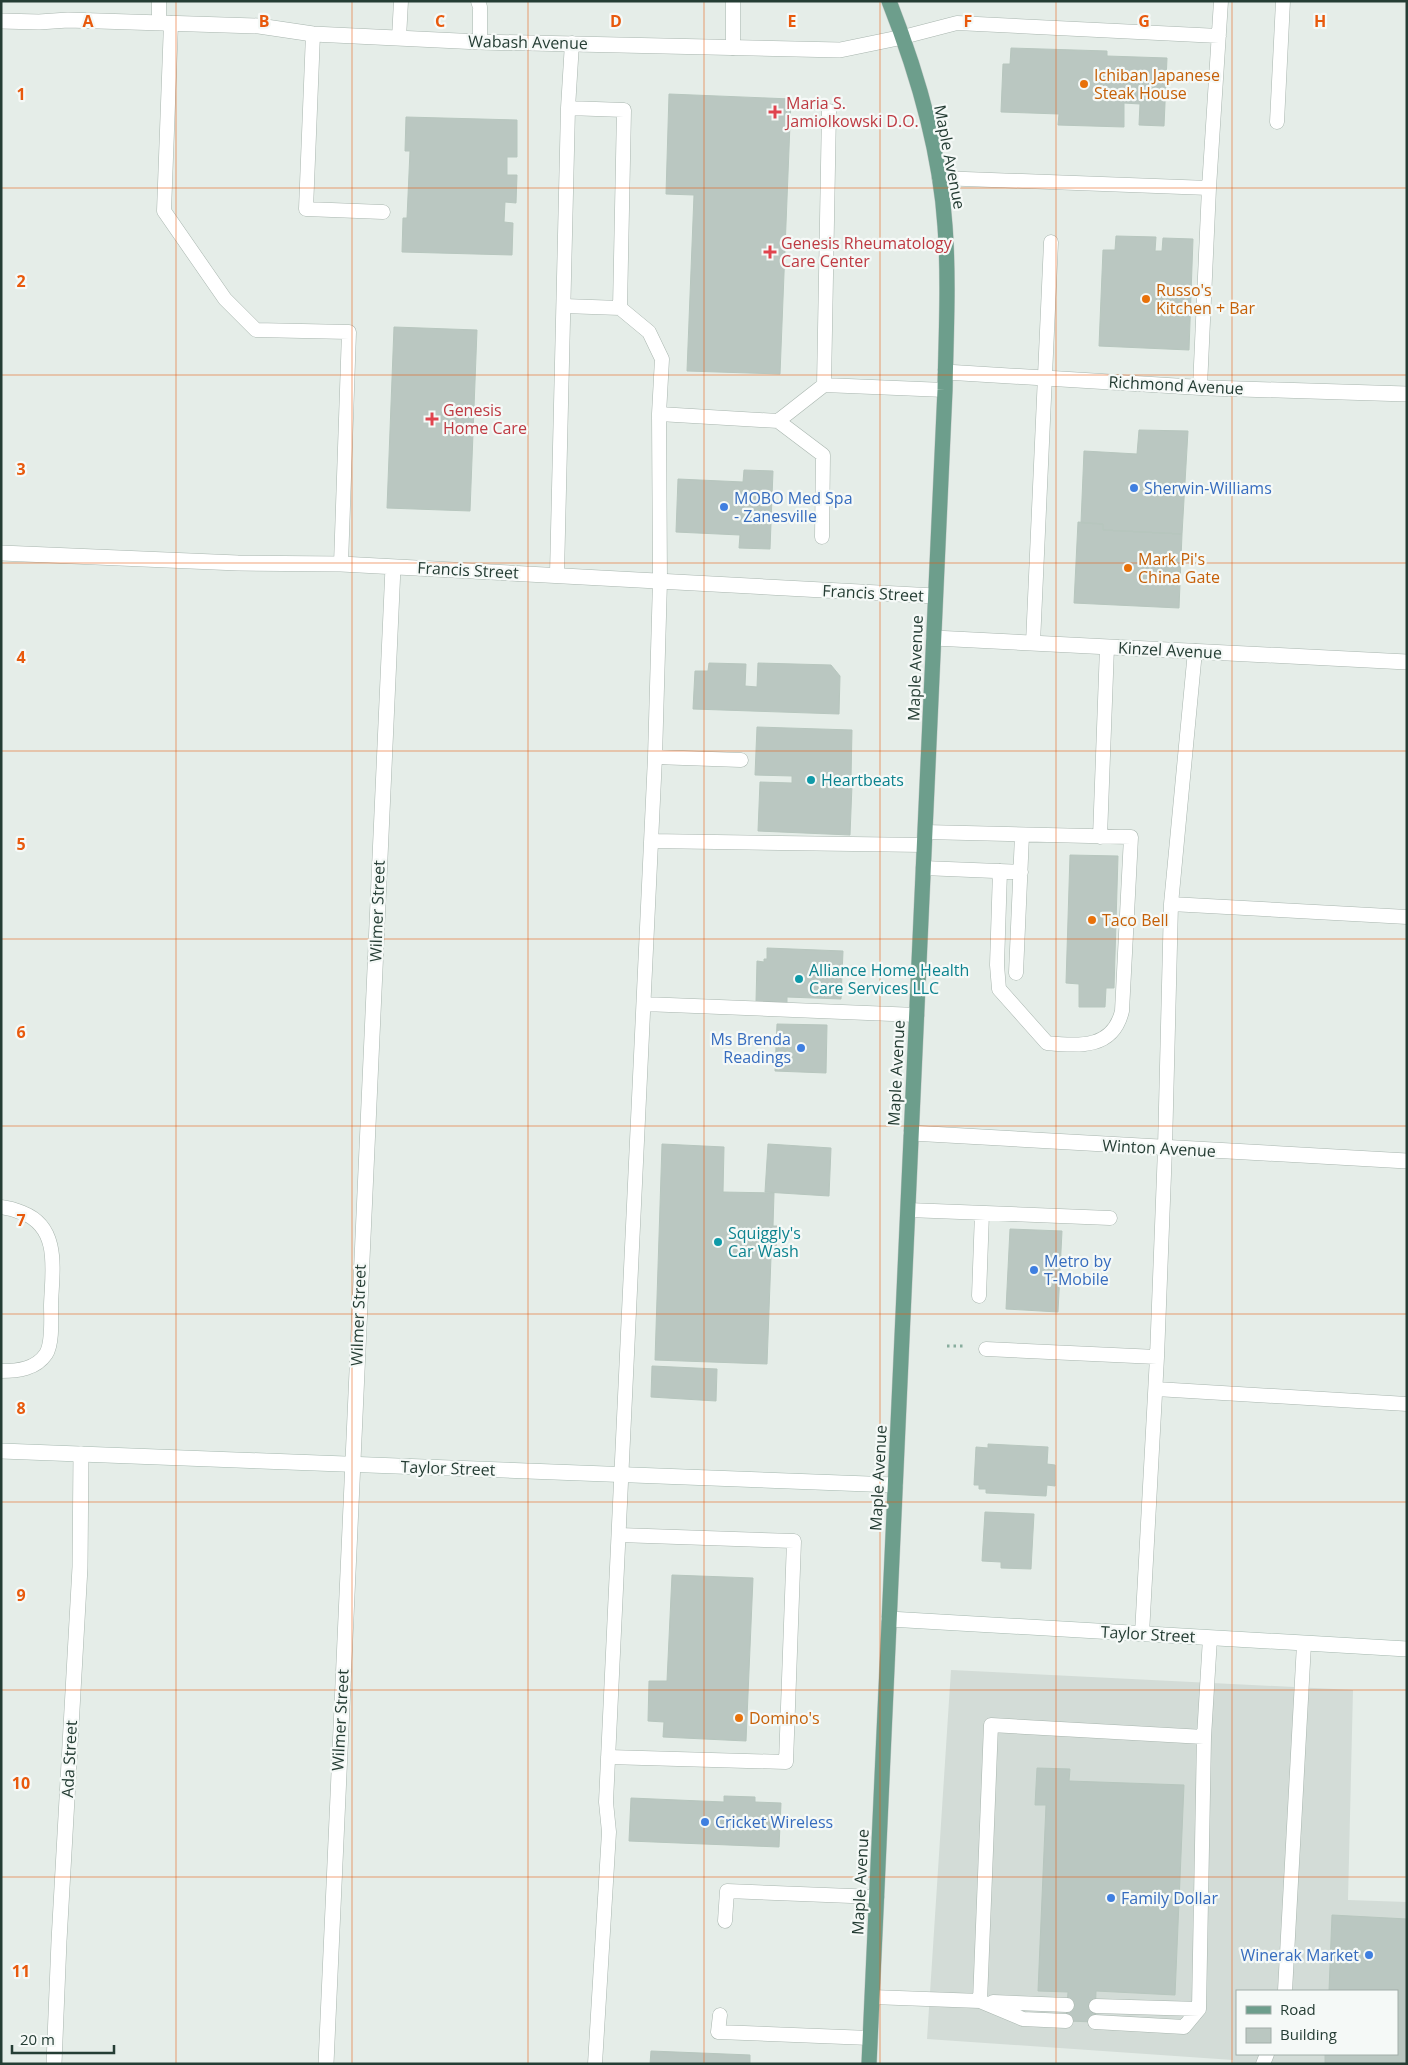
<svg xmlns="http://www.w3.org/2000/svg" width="1408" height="2065" font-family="'Open Sans',sans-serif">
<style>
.built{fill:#d3dcd7;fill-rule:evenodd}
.building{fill:#bac7c1;stroke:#b7c6be}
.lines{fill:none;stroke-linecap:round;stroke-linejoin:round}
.lane-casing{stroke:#a8b5ae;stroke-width:15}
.street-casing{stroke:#a8b5ae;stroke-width:16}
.secondary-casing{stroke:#a4b7ae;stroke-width:16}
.primary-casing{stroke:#c2c9c6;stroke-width:16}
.path{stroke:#88ad9d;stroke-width:3;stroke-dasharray:2.5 4;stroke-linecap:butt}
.lane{stroke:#fff;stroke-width:14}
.street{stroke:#fff;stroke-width:15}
.secondary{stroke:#fff;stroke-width:15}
.primary{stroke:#6d9e8c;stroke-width:15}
.grid{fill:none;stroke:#e8590c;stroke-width:1;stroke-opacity:0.55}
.food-dot{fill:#e8710a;stroke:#f5f9f7;stroke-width:2}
.health-dot{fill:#e0444e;stroke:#f5f9f7;stroke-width:2}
.shop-dot{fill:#3f7fe0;stroke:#f5f9f7;stroke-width:2}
.culture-dot{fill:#0f9aa8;stroke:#f5f9f7;stroke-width:2}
.labels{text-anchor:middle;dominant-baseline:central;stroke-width:4.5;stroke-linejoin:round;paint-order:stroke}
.street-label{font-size:16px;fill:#253d34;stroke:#f5f9f7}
.food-label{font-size:16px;fill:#c56008;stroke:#f5f9f7;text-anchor:start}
.health-label{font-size:16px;fill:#be3a42;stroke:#f5f9f7;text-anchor:start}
.shop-label{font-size:16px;fill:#366cbe;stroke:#f5f9f7;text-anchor:start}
.culture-label{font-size:16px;fill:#0d838f;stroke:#f5f9f7;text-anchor:start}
.grid-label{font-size:16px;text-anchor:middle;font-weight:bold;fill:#e8590c;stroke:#f5f9f7;stroke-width:4.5;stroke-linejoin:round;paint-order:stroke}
</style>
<rect width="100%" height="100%" fill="#e5ede8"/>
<path class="built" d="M951,1670L1353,1690L1348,1900L1407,1902V2064H1233V2060L927,2039ZM1237,1991H1397V2054H1237Z"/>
<path class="building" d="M1011,48L1107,51V56L1167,58L1164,126L1139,125L1140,104L1124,103V127L1058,125L1059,114L1001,112L1003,64H1010Z
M669,94L791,99L780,374L687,371L694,195L666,194Z
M406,117L517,120V157H507V175H517L516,203L505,202L504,222L513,223L512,255L402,252L403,218H407L410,151H405Z
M1116,236L1156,237L1155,251H1162L1163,238L1193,239L1189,350L1099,346L1103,250H1115Z
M394,327L477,330L470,511L387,508Z
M1139,430L1188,431L1182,534L1103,530V524L1081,523L1084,451L1137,454Z
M744,470L773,471L770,549L739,548L740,535L676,532L678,479L743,482Z
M1078,522L1103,524V530L1182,534L1179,608L1074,603Z
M709,663L746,664L745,686L757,687L758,663L831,665L840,676L839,714L693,709L695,671H708Z
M757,727L852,730L851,779L831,778V784L852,785L850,835L758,831L760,782L792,783V776L755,775Z
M1070,855L1118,856L1114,988H1106L1105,1007H1079V984L1066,983Z
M767,948L843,951L841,999L787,997V1003L756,1002L757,961L764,962V959H767Z
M777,1024L827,1025L826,1073L775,1071Z
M662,1144L724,1147L723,1192L774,1193L773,1226H777L776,1257H771L767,1364L655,1360Z
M768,1144L831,1148L829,1196L765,1192Z
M1010,1229L1062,1231L1058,1312L1006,1309Z
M652,1366L717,1369L716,1401L651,1397Z
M988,1444L1048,1447L1047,1464L1055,1465V1486L1047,1485L1046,1496L986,1493V1489H979V1485H974L976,1447L988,1448Z
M985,1512L1034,1514L1031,1569L1001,1568V1562L982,1561Z
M672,1575L753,1578L746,1741L663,1737L664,1722L648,1721L649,1681H667Z
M1037,1768L1070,1769L1069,1781L1184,1785L1175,1995L1096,1991L1095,2022L1066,2021L1068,1992L1038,1991L1046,1805H1035Z
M724,1796L755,1797V1802L781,1803L779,1847L629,1841L631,1798L724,1802Z
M1332,1915L1407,1919V2064H1325V2054H1397V1991H1329Z
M651,2051L750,2055V2064H650Z"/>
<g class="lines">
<g class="lane-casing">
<path id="lane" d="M478,1L480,7V42
M733,1V48
M159,23V1
M171,23L164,211L225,299L256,330L349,332L341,564
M313,34L306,209L383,212
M903,37L957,23L1219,36
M399,38L401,1
M568,108L624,110L620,308L649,332L662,359L659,414L660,581L655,757L606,1802L609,1832L595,2064
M1277,122L1283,1
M939,178L1209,188
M564,306L620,308
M824,385L945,390
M1200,387L1209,188L1221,1
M659,414L778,421L824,385L829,111
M778,421L823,455L822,537
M557,574L568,108L572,43
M1033,643L1051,242
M655,757L741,760
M925,832L1131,837L1122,1011C1113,1049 1080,1046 1047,1043L999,989L997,965L1000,871
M1100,837L1107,647
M651,841L924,845
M923,868L1021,872
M1171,904L1407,917
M1016,973L1022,835
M644,1004L917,1015
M1,1207C10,1208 16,1210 23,1213C61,1228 52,1272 51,1305C51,1317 53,1343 46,1354C36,1369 18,1371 1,1371
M908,1210L1110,1218
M979,1296L982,1213
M986,1349L1157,1357
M1156,1389L1407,1404
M1142,1634L1157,1357L1165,1148L1171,904L1195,651
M608,1757L786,1762L794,1541L619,1535
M725,1921L727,1891L877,1897
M1285,1991L1304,1644
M872,1997L980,2001L991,1725L1204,1737L1210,1638
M980,2001L1023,2019L1066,2021
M993,2002L1067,2005
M1096,2006L1199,2009
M720,2015L718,2032L870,2038
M1095,2022L1184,2027L1199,2009L1204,1737
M1263,2064L1267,2054"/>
</g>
<g class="street-casing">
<path id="street" d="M1,21L39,22L68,20L259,26L313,34L480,42L840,50L903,37
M945,372L1209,388L1407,394
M1,553L238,563L341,564L935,596
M934,638L1407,662
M911,1133L1407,1161
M54,2064L59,1941L80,1567L81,1454
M326,2064C346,1565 367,1066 393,567"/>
</g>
<g class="secondary-casing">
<path id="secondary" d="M1,1451L895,1485
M889,1619L1407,1649"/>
</g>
<g class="primary-casing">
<path id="primary" d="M869,2064L945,390C946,336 949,280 945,226C940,150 917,72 889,1"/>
</g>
<path class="path" d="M947,1346H964"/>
<use href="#lane" class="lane"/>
<use href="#street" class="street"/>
<use href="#secondary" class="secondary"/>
<use href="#primary" class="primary"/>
</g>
<path class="grid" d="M176,1V2064M352,1V2064M528,1V2064M704,1V2064M880,1V2064M1056,1V2064M1232,1V2064M1,188H1407M1,375H1407M1,563H1407M1,751H1407M1,939H1407M1,1126H1407M1,1314H1407M1,1502H1407M1,1690H1407M1,1877H1407"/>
<g class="food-dot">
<circle cx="1084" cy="84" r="5"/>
<circle cx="1146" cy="299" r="5"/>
<circle cx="1128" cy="568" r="5"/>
<circle cx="1092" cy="920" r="5"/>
<circle cx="739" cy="1718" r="5"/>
</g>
<g class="health-dot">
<path d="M772.5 104.5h5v5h5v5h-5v5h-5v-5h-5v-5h5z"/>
<path d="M767.5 244.5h5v5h5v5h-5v5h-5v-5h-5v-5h5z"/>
<path d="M429.5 411.5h5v5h5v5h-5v5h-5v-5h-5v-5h5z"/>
</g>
<g class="shop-dot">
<circle cx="1134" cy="488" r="5"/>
<circle cx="724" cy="507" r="5"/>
<circle cx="801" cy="1048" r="5"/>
<circle cx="1034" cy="1270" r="5"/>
<circle cx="705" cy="1822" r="5"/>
<circle cx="1111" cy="1898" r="5"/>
<circle cx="1369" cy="1955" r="5"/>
</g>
<g class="culture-dot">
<circle cx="811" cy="780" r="5"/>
<circle cx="799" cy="979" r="5"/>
<circle cx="718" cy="1242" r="5"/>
</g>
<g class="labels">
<g class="street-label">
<text transform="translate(528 42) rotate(1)">Wabash Avenue</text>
<text transform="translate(950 157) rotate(79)">Maple Avenue</text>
<text transform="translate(1176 385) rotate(3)">Richmond Avenue</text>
<text transform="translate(468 570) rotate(3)">Francis Street</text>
<text transform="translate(873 593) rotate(3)">Francis Street</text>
<text transform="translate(1170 650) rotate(3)">Kinzel Avenue</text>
<text transform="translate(915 668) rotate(-88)">Maple Avenue</text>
<text transform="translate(377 911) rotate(-88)">Wilmer Street</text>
<text transform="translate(896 1073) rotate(-87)">Maple Avenue</text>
<text transform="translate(1159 1148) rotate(3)">Winton Avenue</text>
<text transform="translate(358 1315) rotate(-88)">Wilmer Street</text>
<text transform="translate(448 1468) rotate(2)">Taylor Street</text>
<text transform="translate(878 1478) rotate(-87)">Maple Avenue</text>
<text transform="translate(1148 1634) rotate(3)">Taylor Street</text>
<text transform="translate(340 1720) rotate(-87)">Wilmer Street</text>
<text transform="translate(69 1759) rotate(-87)">Ada Street</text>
<text transform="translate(860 1882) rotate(-87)">Maple Avenue</text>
</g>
<g class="food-label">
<text x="1094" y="75">Ichiban Japanese<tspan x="1094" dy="18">Steak House</tspan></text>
<text x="1156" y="290">Russo's<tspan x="1156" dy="18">Kitchen + Bar</tspan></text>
<text x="1138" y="559">Mark Pi's<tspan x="1138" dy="18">China Gate</tspan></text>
<text x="1102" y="920">Taco Bell</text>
<text x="749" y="1718">Domino's</text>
</g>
<g class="health-label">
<text x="786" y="103">Maria S.<tspan x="786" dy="18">Jamiolkowski D.O.</tspan></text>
<text x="781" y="243">Genesis Rheumatology<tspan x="781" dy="18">Care Center</tspan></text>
<text x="443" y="410">Genesis<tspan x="443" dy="18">Home Care</tspan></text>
</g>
<g class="shop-label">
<text x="1144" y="488">Sherwin-Williams</text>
<text x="734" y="498">MOBO Med Spa<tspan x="734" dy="18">- Zanesville</tspan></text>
<text x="791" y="1039" text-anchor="end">Ms Brenda<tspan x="791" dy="18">Readings</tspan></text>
<text x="1044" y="1261">Metro by<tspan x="1044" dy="18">T-Mobile</tspan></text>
<text x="715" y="1822">Cricket Wireless</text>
<text x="1121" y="1898">Family Dollar</text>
<text x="1359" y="1955" text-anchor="end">Winerak Market</text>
</g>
<g class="culture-label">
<text x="821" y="780">Heartbeats</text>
<text x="809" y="970">Alliance Home Health<tspan x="809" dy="18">Care Services LLC</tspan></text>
<text x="728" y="1233">Squiggly's<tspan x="728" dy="18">Car Wash</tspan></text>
</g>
</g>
<g class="grid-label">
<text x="88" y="27">A</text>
<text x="264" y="27">B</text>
<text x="440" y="27">C</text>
<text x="616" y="27">D</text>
<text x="792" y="27">E</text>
<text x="968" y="27">F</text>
<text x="1144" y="27">G</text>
<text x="1320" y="27">H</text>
<text x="21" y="100">1</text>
<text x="21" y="287">2</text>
<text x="21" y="475">3</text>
<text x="21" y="663">4</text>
<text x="21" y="850">5</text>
<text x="21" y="1038">6</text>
<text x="21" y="1226">7</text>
<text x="21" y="1414">8</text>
<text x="21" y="1601">9</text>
<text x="21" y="1789">10</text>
<text x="21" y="1977">11</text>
</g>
<rect width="1408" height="2065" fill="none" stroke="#253d34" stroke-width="5"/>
<rect x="1236" y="1990" width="162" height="65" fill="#f5f9f7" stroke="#a2aea9"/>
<rect x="1246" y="2006" width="25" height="8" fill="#6d9e8c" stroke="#a2aea9"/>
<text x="1280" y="2015" font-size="15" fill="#253d34">Road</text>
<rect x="1246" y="2028" width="25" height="15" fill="#bac7c1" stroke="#a2aea9"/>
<text x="1280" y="2040" font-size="15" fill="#253d34">Building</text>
<path d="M12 2045v8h102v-8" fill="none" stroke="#253d34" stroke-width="2.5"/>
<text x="20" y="2045" font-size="15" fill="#253d34" stroke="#f5f9f7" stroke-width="4" paint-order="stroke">20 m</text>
</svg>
